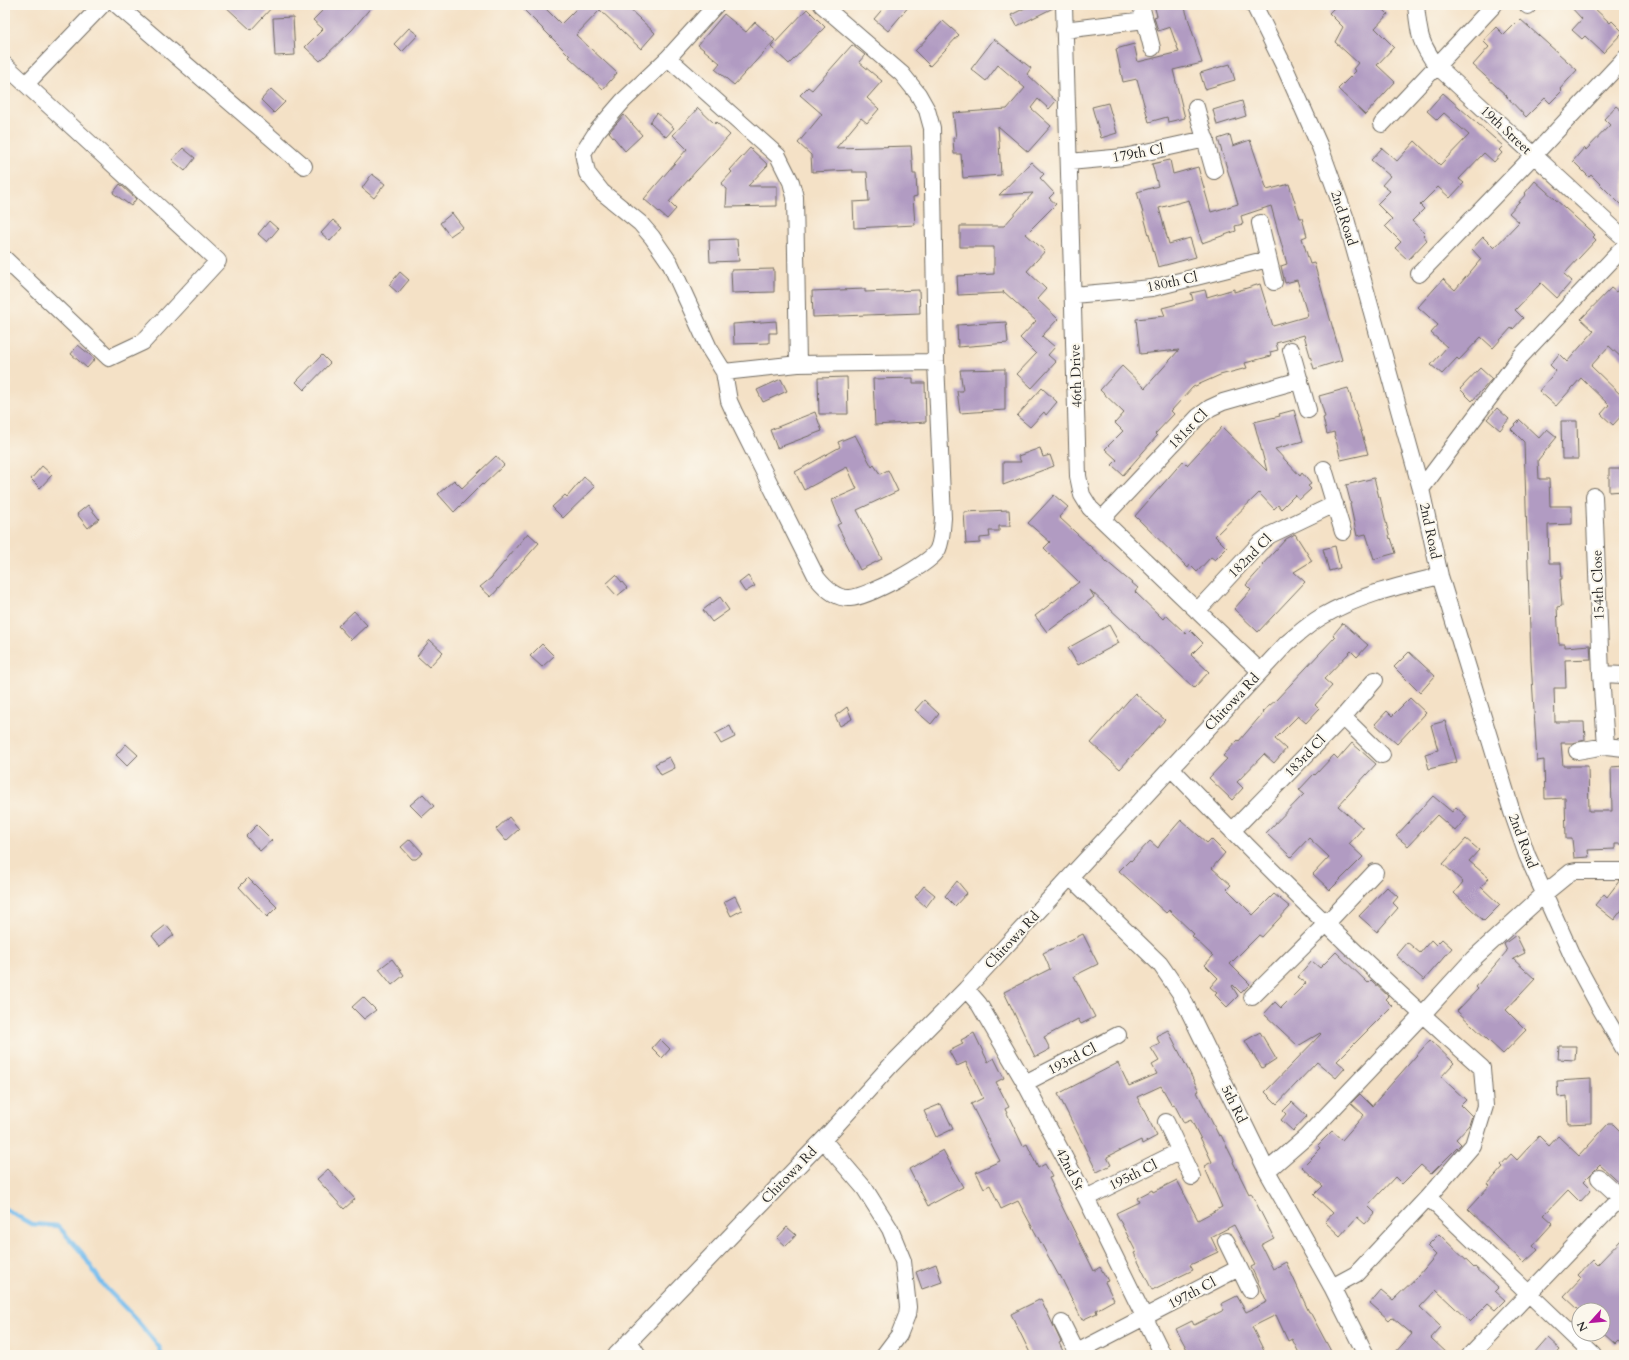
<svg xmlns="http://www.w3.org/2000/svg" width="1629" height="1360" font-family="Cardo,serif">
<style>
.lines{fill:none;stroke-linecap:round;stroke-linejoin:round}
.stream{stroke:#76bdee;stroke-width:4.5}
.building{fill:#b19bc2}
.minor-casing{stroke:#716b61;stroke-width:18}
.minor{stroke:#fff;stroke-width:16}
.labels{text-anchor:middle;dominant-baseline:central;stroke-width:4;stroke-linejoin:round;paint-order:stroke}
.street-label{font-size:14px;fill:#2b2b2b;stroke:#fbf7ec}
</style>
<rect width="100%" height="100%" fill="#fbf7ec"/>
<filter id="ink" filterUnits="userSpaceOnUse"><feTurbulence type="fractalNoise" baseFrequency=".025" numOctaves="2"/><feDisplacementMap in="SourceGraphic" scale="8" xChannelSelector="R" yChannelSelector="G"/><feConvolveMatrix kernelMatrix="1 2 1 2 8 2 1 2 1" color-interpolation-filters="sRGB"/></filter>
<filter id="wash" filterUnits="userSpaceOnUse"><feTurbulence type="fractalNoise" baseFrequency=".012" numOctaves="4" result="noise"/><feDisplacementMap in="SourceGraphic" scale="16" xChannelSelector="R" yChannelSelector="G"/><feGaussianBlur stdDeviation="0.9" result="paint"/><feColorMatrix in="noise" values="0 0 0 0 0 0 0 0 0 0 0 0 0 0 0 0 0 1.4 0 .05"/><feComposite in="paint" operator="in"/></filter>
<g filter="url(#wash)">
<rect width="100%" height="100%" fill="#f4e1c6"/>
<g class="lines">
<path class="stream" d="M5,1209L31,1224L58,1226L82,1253L103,1285L134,1317L159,1347L162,1355"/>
</g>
<g id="blocks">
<path class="building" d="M224,5H274L251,30Z
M328,5H373L352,30L320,61L305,47L323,29L313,20Z
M519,5H542L561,24L580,5H625L655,33L641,49L600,10L576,35L617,73L603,89L569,57L570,56Z
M886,5H910L888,31L874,19Z
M1031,5H1055V7L1017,26L1011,15Z
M1154,5H1184L1202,63L1173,70L1185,118L1168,122L1167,117L1149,122L1137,79L1123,82L1116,49L1134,44L1138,62L1179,52L1170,27L1158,31L1154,17L1157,16Z
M1337,5H1379L1388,14L1375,28L1394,47L1377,65L1395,82L1365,115L1338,89L1356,71L1353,69L1358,63L1335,42L1343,27L1329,13Z
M1569,5H1591L1610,23L1612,21L1623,32L1603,53L1585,36L1582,39L1572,30L1582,19Z
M807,9L825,27L789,64L771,47Z
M724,14L746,32L755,22L775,40L734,85L715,69L720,63L698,45Z
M293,17L295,55L275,56L273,18Z
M1520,19L1577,70L1560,89L1562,91L1550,103L1545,98L1526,117L1506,96H1507L1473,65L1489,47L1483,41L1496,27L1504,35Z
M943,21L959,35L930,66L915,51Z
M409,28L418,35L402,52L394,44Z
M994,39L1031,68L1027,74L1056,101L1049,109L1038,99L1031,108L1051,126L1028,152L998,126L1001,175L963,178L961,154H954L953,138H956L953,113L1007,109L1025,88L998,65L986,81L971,69Z
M852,45L865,55L859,62L882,81L867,98L879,109L867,123L861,118L836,148L911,146L913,174H916L917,196L913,197L915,225L854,228L853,202L869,201L867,172H852V170L812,172L811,155L798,143L822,114L800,95L808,87L812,90Z
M1230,64L1235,80L1205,89L1200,73Z
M271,89L285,102L274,113L261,100Z
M1443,93L1503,146L1499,150L1502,153L1494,162L1484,153L1459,179L1464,183L1450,198L1438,187L1420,205L1424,209L1412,221L1425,233L1423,235L1427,240L1408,260L1395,248L1401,242L1385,226L1392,219L1377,204L1390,191L1382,185L1390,176L1371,160L1382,148L1397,161L1415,141L1440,165L1469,135L1444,113L1437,120L1427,111Z
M1242,101L1246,116L1217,125L1213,110Z
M1108,103L1117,133L1101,138L1092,107Z
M1616,106L1623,112L1624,110V208L1591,175L1589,177L1573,161L1584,148L1586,150L1610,125L1604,119Z
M698,108L715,124L716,122L730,135L696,171L669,202L676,209L667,219L644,199L687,149L673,135Z
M657,113L674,128L666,137L650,122Z
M624,115L642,135L625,151L609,132Z
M1230,135L1233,146L1250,140L1267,190L1289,184L1300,218H1302L1307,236L1302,238L1310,264L1314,263L1342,360L1314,369L1304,335L1276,343L1278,350L1270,352L1271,356L1245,363L1247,368L1220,375L1193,387L1171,411L1174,414L1155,434L1157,436L1123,475L1112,465L1117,460L1105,449L1123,431L1115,423L1124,413L1100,390L1122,366L1145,388L1179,350L1140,354L1136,319L1165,316L1162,308L1193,300L1191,293L1205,290L1207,297L1234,289V292L1260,284L1273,326L1308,316L1297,280L1285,283L1281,266L1287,264L1271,206L1241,216L1243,224L1235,226L1236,231L1202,243L1189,200L1159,208L1169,244L1190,238L1196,257L1158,267L1137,192L1158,186L1152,164L1170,160L1173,174L1198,167L1211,212L1238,204L1218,139Z
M183,148L195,158L185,171L172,160Z
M750,148L768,165L748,186H777V206L726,207L727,189L721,184L732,172L730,170Z
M1031,162L1044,174L1040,178L1054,193L1049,198L1056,204L1026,234L1045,251L1027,271L1046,289L1037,299L1058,319L1042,336L1055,347L1048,355L1056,362L1032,388L1017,374L1036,354L1020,338L1036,321L1003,291L1004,293L958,295L957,276L994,274V247H960V226H1004L1033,193L999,195Z
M372,174L385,184L374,198L362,188Z
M1535,181L1595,235L1593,237L1596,240L1564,274L1572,281L1557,298L1541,283L1515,310L1523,318L1513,329L1512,327L1493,348L1481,337L1459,360L1457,358L1442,374L1431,365L1447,347L1431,333L1438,325L1418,307L1443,279L1455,290L1481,259L1472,249L1483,237L1494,248L1519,222L1509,213L1526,194L1525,193Z
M120,184L136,199L131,206L113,193Z
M452,213L463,227L450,236L440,223Z
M333,220L342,228L330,241L321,233Z
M269,221L278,229L267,242L258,234Z
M737,239L739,261L710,262L709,240Z
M774,269V292L732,293L731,270Z
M400,272L409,280L398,293L389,285Z
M1624,283V360L1609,346L1591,366L1624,398V413L1613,425L1601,414L1609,405L1581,378L1556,406L1539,391L1556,371L1550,365L1559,354L1567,362L1594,331L1581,319L1611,288L1616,292Z
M865,289V292L919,290L920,313L813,317L812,291Z
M776,321L777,333H769V343L734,344L733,324Z
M1006,322L1008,343L958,347L957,325Z
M78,345L95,359L87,368L71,354Z
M322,355L330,363L304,390L296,382Z
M1480,368L1492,379L1472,401L1460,389Z
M1005,369V410L960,413L957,391H963L960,370Z
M847,377L848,414H819L818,378Z
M913,378V383H925L926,422L875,425L873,379Z
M781,379L787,391L763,402L757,390Z
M1042,388L1057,402L1046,415L1044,412L1030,427L1017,416Z
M1348,388L1368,454L1341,460L1334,432L1327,434L1323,418L1325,417L1319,396Z
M1497,408L1509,419L1500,430L1487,419Z
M1294,410L1303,441L1275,449L1300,476L1302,473L1311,484L1308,486L1311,489L1299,500L1295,495L1281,509L1278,505L1274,509L1259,493L1215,536L1227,548L1215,560L1211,557L1197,572L1190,565L1188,568L1135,516L1183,461L1187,465L1222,427L1267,471L1254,422L1280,416L1279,414Z
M815,412L822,431L777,448L770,430Z
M1520,420L1539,438L1547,429L1557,437L1538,460L1539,479H1549L1550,506H1572V524L1548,525L1549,563H1561L1562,579H1560L1562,606L1557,607L1559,644H1565V647L1590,645L1591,659L1565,660L1566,688H1554L1555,722H1584L1585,740L1573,743H1561L1563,766H1588L1589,811H1612L1611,767L1624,766V844H1615V849L1588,850L1589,857L1574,858L1572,839H1566L1565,798L1545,799L1544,760L1537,761L1531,661L1524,442L1511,429Z
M1561,421H1577L1578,459H1562Z
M855,435L872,467L874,465L880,474L888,470L898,491L857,510L882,559L860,570L837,525L841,523L832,500L857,489L847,467L804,490L795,472L840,447L838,442Z
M1040,448L1043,457L1050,455L1054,466L1003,485V462H1021L1018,456Z
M496,456L504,465L483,485L482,484L454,512L438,494L454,480L462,488Z
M42,466L52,475L40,488L31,479Z
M1609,469H1621V474H1624V491L1609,492Z
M584,477L595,487L563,518L552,507L565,495L567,497Z
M1374,478L1379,497H1380L1390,539L1391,538L1396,553L1374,559L1366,534L1357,536L1350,504H1351L1346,485Z
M1054,495L1068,507L1059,517L1106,561L1138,588L1135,592L1163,619L1166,615L1186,634L1190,630L1203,643L1191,655L1209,672L1194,688L1090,590L1094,597L1047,632L1035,616L1079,582L1044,548L1050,542L1028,523Z
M88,505L99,519L88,528L77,514Z
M1009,510L1010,526H999V531H989L990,537L980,538V543L966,544L964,512Z
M528,533L539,543L491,597L480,587L491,578Z
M1295,534L1312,561L1294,572L1305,582L1258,632L1234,609L1251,590L1246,585L1263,566L1262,565L1286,539Z
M1335,546L1340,568L1329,571L1323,549Z
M616,575L627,588L617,596L606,584Z
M748,576L755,586L745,592L739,583Z
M720,597L729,610L712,622L703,610Z
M354,611L367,625L351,640L338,626Z
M1343,623L1368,645L1357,657L1351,651L1324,679L1332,686L1315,705L1319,709L1306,723L1298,716L1275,739L1286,749L1274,763L1264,754L1237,782L1243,788L1232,800L1209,778L1227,759L1223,756L1238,740L1239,741L1263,713L1262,712L1276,700L1335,637L1333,635Z
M1109,625L1119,643L1078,665L1068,648Z
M430,640L443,652L429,667L417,656Z
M542,644L554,656L542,667L530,656Z
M1409,652L1435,676L1420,693L1394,667Z
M1135,693L1165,720L1120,769L1091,743Z
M1410,698L1426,713L1397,744L1375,724L1387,711L1392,716Z
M924,700L939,714L931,724L915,710Z
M847,707L852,719L840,726L835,716Z
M1445,721L1457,762L1429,769L1425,754L1438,750L1431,725Z
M730,726L735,737L721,744L715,734Z
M1352,743L1376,764L1338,806L1363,828L1349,844L1363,857L1330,890L1313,874L1329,857L1309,838L1291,857L1266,833L1304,794L1299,790L1314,774L1315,775L1334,755L1338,759Z
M126,744L138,755L127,766L116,755Z
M669,757L675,768L661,775L655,764Z
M423,794L434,806L422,817L410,805Z
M1433,796L1452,812L1456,807L1467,817L1455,831L1437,815L1408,846L1396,836Z
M509,817L519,829L506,841L496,829Z
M1181,820L1207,843L1211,839L1225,853L1212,868L1231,885L1227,889L1253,915L1274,894L1290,907L1262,937L1259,935L1230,964L1250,984L1241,993L1233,985L1232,986L1238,996L1227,1007L1215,995L1217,993L1210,987L1218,978L1205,965L1213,956L1192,936L1194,934L1169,910L1166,913L1119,871L1130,860L1131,861L1150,841L1158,848L1161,843Z
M257,825L272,840L260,851L246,836Z
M410,839L423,853L416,859H412L401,847Z
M1466,839L1479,850L1469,861L1489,878L1481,887L1500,905L1484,921L1454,893L1463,882L1443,864Z
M248,878L277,907L267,917L239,887Z
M1620,880H1624V907L1614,920L1595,905L1604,894L1607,897Z
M957,881L967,893L955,906L945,896Z
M924,886L935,895L926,907L915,897Z
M1387,887L1398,897L1393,903L1398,908L1377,932L1359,916Z
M735,896L742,910L731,916L724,902Z
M166,925L174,935L160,946L152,936Z
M1083,934L1098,964L1074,976L1095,1017L1081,1024L1078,1019L1044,1037L1050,1049L1035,1057L1004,992L1050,969L1043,953Z
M1516,935L1525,953L1513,959L1535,979L1506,1010L1526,1030L1503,1054L1457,1011L1478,989L1476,987L1507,951L1504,944Z
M1442,939L1452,948L1424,980L1396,955L1407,942L1420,953L1431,940L1436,945Z
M1336,952L1368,983L1371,980L1388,996L1385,999L1392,1006L1337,1061L1345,1068L1336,1078L1317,1062L1277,1104L1265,1092L1321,1034L1320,1033L1298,1046L1264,1014L1275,1002L1281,1008L1306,983L1298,977L1312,961L1320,968Z
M392,959L404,975L392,985L379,969Z
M363,997L376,1010L364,1019L352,1007Z
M1168,1030L1199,1091L1197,1092L1219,1136L1221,1135L1234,1161L1233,1162L1249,1194L1251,1193L1274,1238L1261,1245L1273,1269L1286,1262L1309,1312H1310L1333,1355H1300L1292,1339L1288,1341L1276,1315L1252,1327L1266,1355H1190L1176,1329L1192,1321L1194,1325L1224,1310L1221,1304L1237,1296L1246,1312L1267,1302L1251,1267L1255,1265L1234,1225L1211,1237L1218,1252L1190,1265L1193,1270L1152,1290L1134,1253L1136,1252L1116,1213L1139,1202L1137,1198L1152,1190L1153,1192L1177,1180L1198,1220L1222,1207L1204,1166L1212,1162L1204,1145L1191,1120L1184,1123L1174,1104L1172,1105L1161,1086L1137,1097L1157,1136L1142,1144L1141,1140L1107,1157L1111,1165L1097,1172L1058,1094L1118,1063L1129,1086L1157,1074L1152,1065L1159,1061L1151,1048L1160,1044L1156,1036Z
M1260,1032L1276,1059L1262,1068L1245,1041Z
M974,1033L988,1062L994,1058L1004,1078L996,1082L1009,1107L1005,1109L1023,1146L1027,1144L1038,1168L1045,1164L1052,1177L1049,1178L1053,1186H1052L1094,1271L1100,1267L1108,1281L1105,1282L1114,1300L1096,1310L1097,1313L1082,1320L1060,1275L1059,1276L1018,1201L1001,1209L990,1185L984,1188L976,1172L1000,1161L971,1104L983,1098L966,1062L957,1066L949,1051L963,1044L961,1040Z
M660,1039L670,1049L662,1058L652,1048Z
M1430,1040L1454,1063L1441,1077L1466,1100L1461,1105L1472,1116L1469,1125L1456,1139L1461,1144L1431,1174L1421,1165L1402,1184L1395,1177L1368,1206L1375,1213L1365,1224L1357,1217L1340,1236L1325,1222L1333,1213L1314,1195L1323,1186L1302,1167L1321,1148L1318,1145L1332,1131L1342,1140L1364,1115L1351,1103L1360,1094L1372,1106Z
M1559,1046H1576L1575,1060L1558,1059Z
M1591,1079V1123L1568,1124L1567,1096L1558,1097L1557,1081Z
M1292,1102L1307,1116L1293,1131L1281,1120L1286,1114L1283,1111Z
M941,1104L953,1129L936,1137L924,1111Z
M1608,1124H1613L1624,1135V1187L1600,1165L1583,1182L1591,1190L1580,1202L1568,1190L1544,1215L1553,1223L1533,1245L1538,1250L1524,1263L1468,1209L1490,1185L1488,1184L1503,1167L1501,1165L1511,1154L1517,1160L1539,1136L1549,1146L1558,1136L1579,1156Z
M943,1150L963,1187L928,1206L909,1169Z
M328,1169L355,1199L344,1209L317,1179Z
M787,1227L796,1235L786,1246L777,1238Z
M1439,1234L1474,1268L1475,1267L1498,1288L1495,1291L1505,1300L1495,1310L1488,1304L1470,1322L1436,1290L1420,1307L1441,1327L1431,1338L1449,1355H1393L1412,1334L1392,1317L1389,1320L1370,1303L1381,1290L1393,1300L1419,1275L1436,1255L1427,1246Z
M1624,1237V1346L1618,1341L1615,1344L1603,1333V1310H1579L1564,1296L1581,1278L1578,1275L1592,1260L1597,1265Z
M936,1264L942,1282L922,1289L916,1272Z
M1041,1299L1061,1342L1059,1343L1065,1355H1031L1011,1314Z
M1548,1338L1560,1349L1555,1355H1533Z"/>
</g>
</g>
<g filter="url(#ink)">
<use href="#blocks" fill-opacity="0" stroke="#716b61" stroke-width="1"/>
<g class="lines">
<g class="minor-casing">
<path id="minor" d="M117,5L304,166
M716,5L668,58L623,101L597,131L583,153L587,173L602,192L640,223L652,237L670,263L709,348L724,372L729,401L734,412L817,578C825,588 837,599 850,598C867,597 932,564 938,549C942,540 942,528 943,518L936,362L932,128L927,110L918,94L902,74L822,5
M1064,5L1078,476L1082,495L1090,508L1260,671
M1141,5L1152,48
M1254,5L1286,70L1320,147L1346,219L1421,489L1440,576L1512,812L1527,855L1573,958L1600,1008L1624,1049
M1416,5C1419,34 1419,42 1437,66L1624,238
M1527,5L1528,6
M1064,30L1145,20
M668,58L778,156L791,182L795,197L798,364
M5,65L218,261L143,342L109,358L5,259
M26,84L102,5
M1196,107L1214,171
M1382,124L1494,5
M1069,162L1124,157L1206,139
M1260,223L1274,282
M1419,274L1534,155L1624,59
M1073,295L1152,288L1268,259
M1291,350L1308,410
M724,372L798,364L936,362
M1324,469L1343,532
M1421,489L1520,357L1624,247
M1594,496L1601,674L1606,746
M1102,519L1198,417L1210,408L1223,402L1300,380
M1197,611L1261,542L1270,535L1335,504
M1601,674L1624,675
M1343,717L1382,755
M1577,751L1606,746L1624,748
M1171,768C1271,872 1374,973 1482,1068L1485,1106L1473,1145L1428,1197L1593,1355
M1232,831L1343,717L1375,680
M1070,877L1160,964L1180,993L1267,1171L1332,1287L1366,1355
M966,989L979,1004L1025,1083L1086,1198L1163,1355
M1252,997L1326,924L1375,872
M1025,1083L1118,1035
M1166,1122L1192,1177
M823,1140L865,1189L890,1229L903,1261L908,1307L907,1315L899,1335L884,1355
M1267,1171L1306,1137L1422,1015L1473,959L1544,894L1571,872L1576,871H1624
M1599,1178L1624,1201
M1086,1198L1180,1151
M1226,1241L1250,1290
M1332,1287L1356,1274L1428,1197
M1062,1323L1078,1355
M629,1341L638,1355
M1077,1352L1239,1268
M616,1355L823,1140L891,1065L966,989L1287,643C1298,634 1309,624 1321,617C1358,595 1399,586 1440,576
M1470,1355L1620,1198"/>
</g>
<use href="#minor" class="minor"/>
</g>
</g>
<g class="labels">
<g class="street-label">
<text transform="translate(1506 130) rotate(43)">19th Street</text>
<text transform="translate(1138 153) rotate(-10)">179th Cl</text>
<text transform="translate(1344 218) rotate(72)">2nd Road</text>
<text transform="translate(1172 282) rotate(-12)">180th Cl</text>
<text transform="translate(1076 376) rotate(-92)">46th Drive</text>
<text transform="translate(1188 429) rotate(-45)">181st Cl</text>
<text transform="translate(1430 531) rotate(78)">2nd Road</text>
<text transform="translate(1250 556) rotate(-45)">182nd Cl</text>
<text transform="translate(1598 585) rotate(-92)">154th Close</text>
<text transform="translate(1232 702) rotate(-47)">Chitowa Rd</text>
<text transform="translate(1305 756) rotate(-46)">183rd Cl</text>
<text transform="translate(1523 841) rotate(69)">2nd Road</text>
<text transform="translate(1012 940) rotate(-47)">Chitowa Rd</text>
<text transform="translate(1072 1059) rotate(-27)">193rd Cl</text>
<text transform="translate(1234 1104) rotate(64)">5th Rd</text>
<text transform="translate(1070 1169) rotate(62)">42nd St</text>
<text transform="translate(789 1175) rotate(-46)">Chitowa Rd</text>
<text transform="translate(1133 1175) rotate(-26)">195th Cl</text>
<text transform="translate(1192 1293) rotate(-28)">197th Cl</text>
</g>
</g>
<rect width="1629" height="1360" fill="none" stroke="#fbf7ec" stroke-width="20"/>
<g transform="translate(1591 1322) rotate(243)"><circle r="19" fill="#fbf7ec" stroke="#a8a59f"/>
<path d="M0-3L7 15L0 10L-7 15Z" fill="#b5179e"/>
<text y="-6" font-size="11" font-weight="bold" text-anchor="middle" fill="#2b2b2b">N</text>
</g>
</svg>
